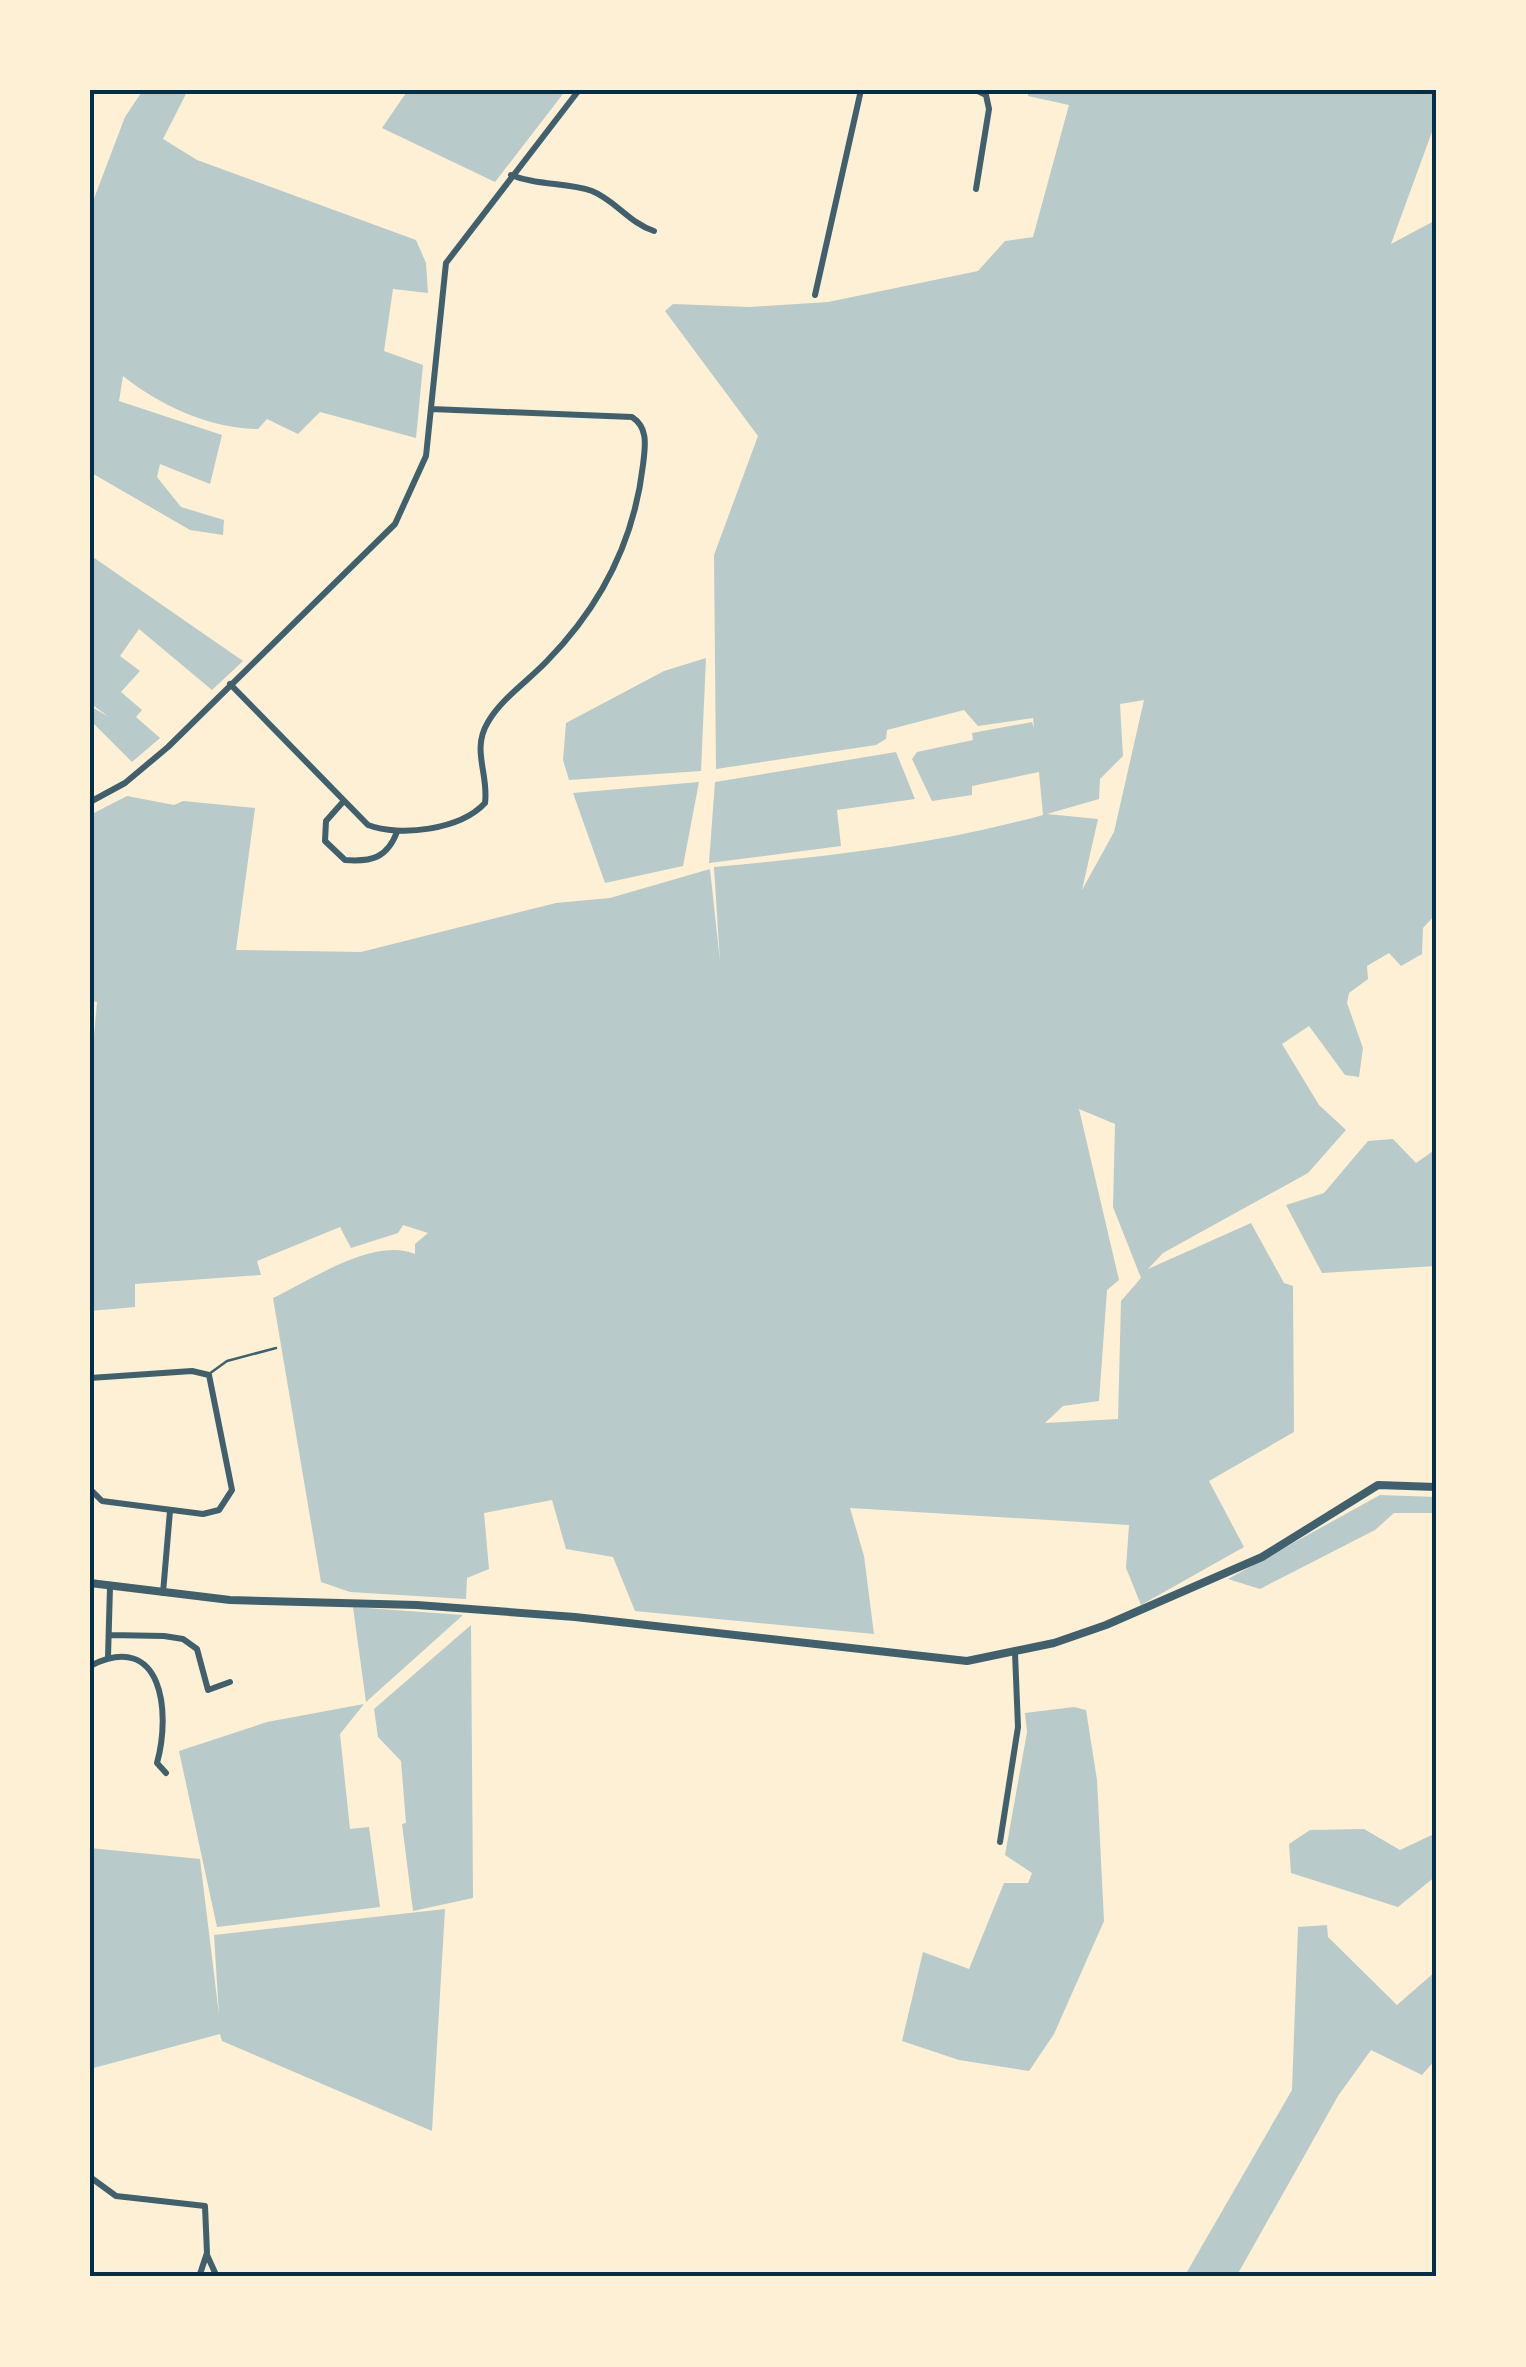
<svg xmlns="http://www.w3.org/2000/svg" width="1526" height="2367" font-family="'Open Sans',sans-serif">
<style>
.green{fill:#b9caca;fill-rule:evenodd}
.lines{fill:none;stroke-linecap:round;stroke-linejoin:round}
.service{stroke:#3f606c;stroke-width:2.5}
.minor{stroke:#3f606c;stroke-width:6}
.tertiary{stroke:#3f606c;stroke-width:8}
.neatline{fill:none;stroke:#003049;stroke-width:4}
</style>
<rect width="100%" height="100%" fill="#fdf0d5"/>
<path class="green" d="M143,90H188L163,139L197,160L416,240L426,263L428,293L393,289L384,351L423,365L416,438L320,412L298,434L267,419L258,429C208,428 161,406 123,376L119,401L222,435L210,484L160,464L157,477L181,507L224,520L223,535L190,530L90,472V209L125,117Z
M408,90H566L495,182L382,128Z
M1028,90H1436V121L1391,244L1436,220V914L1423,928L1422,954L1401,966L1389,953L1367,966L1368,979L1349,993L1347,1003L1363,1048L1359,1077L1345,1075L1309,1026L1282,1044L1319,1105L1346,1130L1308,1173L1163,1253L1148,1269L1251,1223L1284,1283L1293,1286L1294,1432L1209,1481L1244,1547L1141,1605L1126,1568L1129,1525L850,1508L864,1556L874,1634L635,1611L613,1557L566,1549L552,1500L484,1513L489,1569L467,1578L466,1599L350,1592L321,1582L273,1298C311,1280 374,1237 415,1254V1244L428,1233L403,1225L398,1233L351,1248L340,1227L257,1261L261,1275L135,1284V1307L90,1311V1080L97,1002L90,1001V815L127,796L174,805L183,801L255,808L236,950L361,952L556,903L610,898L710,869L720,962L714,867C825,857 935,845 1043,815L1039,772L972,786V795L932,801L912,759L917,752L973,740L972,733L1032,722L1034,728L1033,718L978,726L964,710L887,730L886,739L876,745L716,769L714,555L758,436L665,311L673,304L750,307L828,302L978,271L1005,241L1033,237L1069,105L1028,96ZM1144,700L1114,832L1082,890L1098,819L1047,814L1099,799L1100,779L1123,756L1120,704ZM1079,1109L1115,1124L1113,1207L1141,1278L1121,1301L1118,1419L1045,1423L1063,1406L1099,1401L1107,1290L1119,1280Z
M90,555L243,661L212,690L139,629L120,656L140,671L121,692L142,710L136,717L160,738L132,762L90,720V706L109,717L90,703Z
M706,658L701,771L569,780L563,760L566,723L664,671Z
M896,752L915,799L837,810L841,846L709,863L715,782Z
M699,782L683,866L605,883L573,793Z
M1393,1139L1416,1163L1436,1149V1266L1322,1273L1286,1205L1324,1193L1368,1141Z
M1380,1495L1436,1497V1513H1394L1375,1530L1260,1589L1228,1579Z
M353,1607L463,1615L366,1702Z
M471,1625L473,1898L413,1911L402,1824L406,1823L401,1761L378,1737L374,1709Z
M364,1704L340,1734L350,1829L369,1827L380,1907L217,1927L179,1751L267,1722Z
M1074,1707L1086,1710L1097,1780L1104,1921L1054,2034L1029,2071L959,2060L902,2041L923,1952L969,1969L1004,1883H1028L1032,1873L1005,1855L1027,1732L1025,1713Z
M1364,1829L1400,1850L1436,1833V1876L1398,1907L1291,1873L1289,1844L1310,1830Z
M90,1848L200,1859L219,2015L214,1935L445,1909L432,2131L222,2041L220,2034L90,2069Z
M1327,1925L1328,1937L1397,2005L1436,1971V2059L1422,2075L1371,2050L1338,2096L1236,2277H1184L1292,2090L1298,1927Z"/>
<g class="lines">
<path class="service" d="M209,1374L227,1361L276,1348"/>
<path class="minor" d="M976,90L986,95L989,109L976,189
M511,175C538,186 566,182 592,191C615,200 629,223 654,231
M815,295L861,90
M230,684L368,825C400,837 460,830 485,803C489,774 471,750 488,722C502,698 528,681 547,661C600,607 634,542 643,465C645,447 649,428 632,417L431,409
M90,802L125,783L168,747L395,524L426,456L446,263L579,90
M342,803L326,821L325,841L345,860C372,862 387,858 397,832
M90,1378L192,1371L209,1375L232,1490L219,1510L203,1514L102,1501L90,1489
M163,1593L170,1511
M109,1635L164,1636L183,1639L197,1649L208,1690L230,1682
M108,1657L110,1587
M90,1666C163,1629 171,1713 157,1763L166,1773
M1000,1842L1018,1727L1015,1653
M90,2177L116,2196L205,2206L207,2253L199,2277
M207,2255L217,2277"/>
<path class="tertiary" d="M90,1583L230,1600L417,1605L575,1617L967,1661L1054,1643L1106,1625L1262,1557L1378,1485L1436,1487"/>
</g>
<rect width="1526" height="2367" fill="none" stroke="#fdf0d5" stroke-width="185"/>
<rect x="92" y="92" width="1342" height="2182" class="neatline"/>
</svg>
